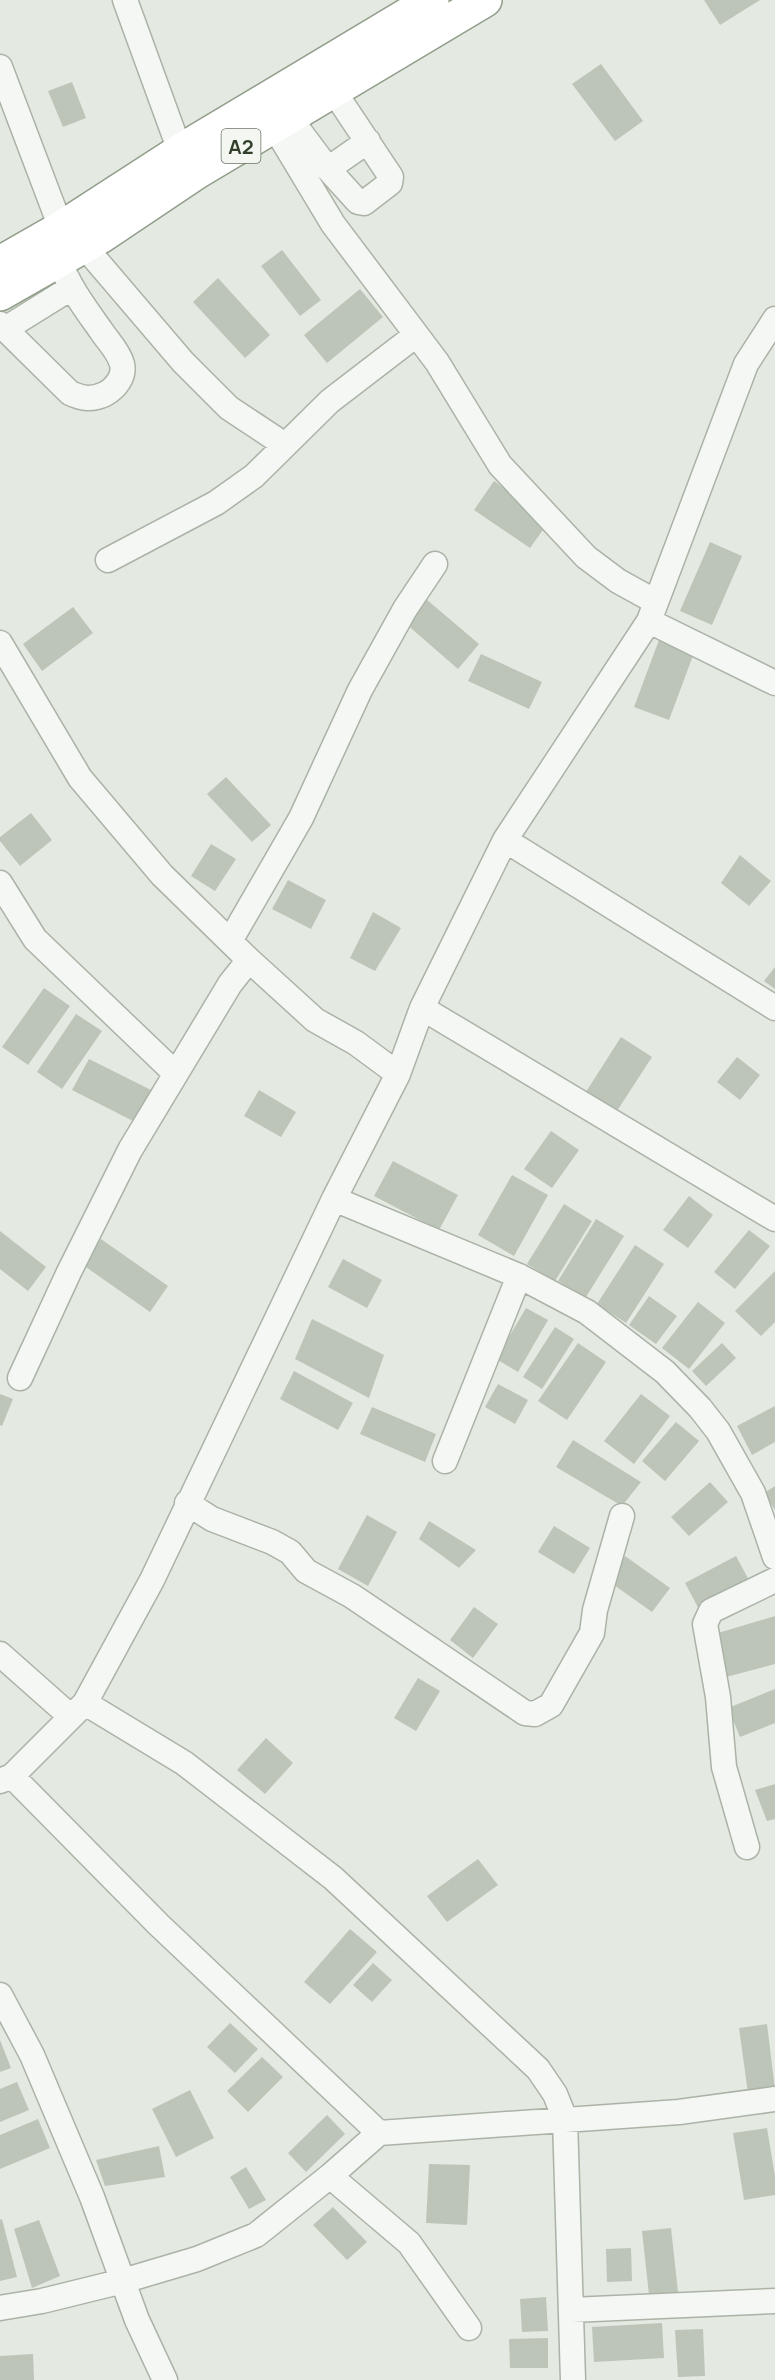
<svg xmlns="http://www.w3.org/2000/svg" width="775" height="2380" font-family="Manrope,sans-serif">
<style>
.building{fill:#bdc5b9}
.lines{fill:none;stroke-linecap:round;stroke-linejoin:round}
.minor-casing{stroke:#abb3a7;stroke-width:27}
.highway-casing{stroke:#909e8a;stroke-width:36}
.minor{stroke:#f5f7f4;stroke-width:24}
.highway{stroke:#fff;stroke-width:33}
.labels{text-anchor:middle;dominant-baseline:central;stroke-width:4.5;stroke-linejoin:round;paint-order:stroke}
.shield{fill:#f3f6f1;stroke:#6b7666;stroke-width:1.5}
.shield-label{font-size:20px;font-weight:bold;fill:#313f2b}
</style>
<rect width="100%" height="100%" fill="#e4e9e1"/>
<path class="building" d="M704,0H760L720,25Z
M601,64L643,121L615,141L572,84Z
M72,82L86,118L63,127L48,91Z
M282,250L321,300L300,316L261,266Z
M218,278L270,335L245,358L193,302Z
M360,289L383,317L327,363L304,335Z
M494,481L550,520L530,548L474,510Z
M710,542L742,556L712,625L680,611Z
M426,599L479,644L458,669L405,623Z
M73,607L93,633L42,671L23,644Z
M659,640L694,653L669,720L634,707Z
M481,654L542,682L529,709L468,681Z
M226,777L271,825L252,842L207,794Z
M31,813L52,840L20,866L0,841V837Z
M211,844L236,859L215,891L191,876Z
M740,855L771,881L749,906L721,883Z
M288,880L326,900L311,929L272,909Z
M373,912L401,928L375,971L350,958Z
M775,967V989L764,981Z
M44,988L70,1006L28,1065L2,1047Z
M76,1014L102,1031L62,1089L37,1072Z
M621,1037L652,1057L615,1114L584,1095Z
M737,1057L760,1075L740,1100L717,1082Z
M89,1059L151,1090L135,1122L72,1090Z
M259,1090L296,1112L281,1137L244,1116Z
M551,1131L579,1150L552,1188L524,1169Z
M393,1161L458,1195L439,1230L374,1196Z
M512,1175L548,1195L514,1256L478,1235Z
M689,1196L713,1215L688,1248L663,1230Z
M564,1204L592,1221L555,1281L527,1264Z
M596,1219L624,1236L586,1297L558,1281Z
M749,1230L770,1246L735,1289L714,1272Z
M0,1231L46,1267L28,1291L0,1269Z
M101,1239L168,1286L150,1312L83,1265Z
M635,1245L664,1264L626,1323L597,1304Z
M343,1259L382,1280L367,1308L328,1287Z
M775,1271V1322L761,1336L735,1311Z
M649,1296L677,1316L656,1344L629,1325Z
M698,1302L725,1323L689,1369L662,1348Z
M526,1308L548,1320L518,1372L496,1359Z
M312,1319L384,1355L369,1398L295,1359Z
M555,1327L574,1339L542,1389L523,1377Z
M578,1343L606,1362L567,1420L538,1401Z
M722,1343L736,1358L706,1386L692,1371Z
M294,1371L353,1403L338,1430L280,1399Z
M498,1384L528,1400L515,1424L485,1407Z
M0,1394L13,1399L2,1426L0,1425Z
M641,1394L670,1416L634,1464L604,1441Z
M775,1406V1442L752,1455L737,1426Z
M372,1407L436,1434L425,1462L360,1434Z
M676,1422L699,1441L665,1481L642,1461Z
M573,1440L641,1482L622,1506L556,1467Z
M710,1482L728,1502L689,1536L671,1517Z
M775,1486V1510L764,1493Z
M367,1515L397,1532L368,1586L338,1569Z
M429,1521L476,1550L459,1568L419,1539Z
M554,1526L590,1548L574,1574L538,1552Z
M625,1556L670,1588L652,1612L607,1580Z
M736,1556L752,1586L701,1613L685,1583Z
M474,1607L498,1624L473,1658L450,1640Z
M775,1616V1664L726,1677L718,1633Z
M418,1678L440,1691L416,1731L394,1718Z
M775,1689V1723L740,1737L728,1708Z
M266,1738L293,1763L265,1794L237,1770Z
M775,1784V1819L767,1821L755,1790Z
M478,1859L498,1885L447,1922L427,1896Z
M350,1929L377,1952L330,2004L304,1982Z
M373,1963L392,1980L372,2002L353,1985Z
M230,2023L258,2049L235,2073L207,2047Z
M767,2024L775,2089L748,2093L739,2028Z
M0,2040L11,2068L0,2072Z
M262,2057L283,2077L248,2112L227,2091Z
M17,2082L29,2110L0,2122V2089Z
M190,2090L214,2138L176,2157L152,2109Z
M327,2115L345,2134L306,2172L288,2153Z
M38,2119L50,2148L0,2169V2135Z
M767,2128L775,2176V2195L744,2200L733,2133Z
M159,2146L165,2177L105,2186L96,2160Z
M429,2164L470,2165L467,2225L426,2223Z
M246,2167L266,2200L249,2209L230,2177Z
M333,2207L367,2242L347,2260L313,2225Z
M2,2219L17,2277L0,2281V2220Z
M39,2220L60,2276L32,2288L14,2229Z
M671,2228L678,2292L649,2295L642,2231Z
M631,2248L632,2281L607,2282L606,2249Z
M546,2297L548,2331L522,2332L520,2299Z
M662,2323L664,2358L594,2362L592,2327Z
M703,2329L705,2376L678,2377L675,2330Z
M548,2338V2368H510L509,2339Z
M33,2354L34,2380H0V2356Z"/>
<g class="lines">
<g class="minor-casing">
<path id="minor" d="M125,0L180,151
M0,67L61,228
M289,117L328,169L358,202L364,203L390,183L391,177L333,90
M274,126L333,224L437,362L500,465L586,557L618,581L656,602
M328,169L368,141
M84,246L183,362L229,408L285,445
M0,324L70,393C83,399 92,400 105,394C116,388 125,376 122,364C119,352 108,341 102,332C85,308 69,287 59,260
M5,329L71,288
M108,560L216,503L254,476L330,401L416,335
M649,621L775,683
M0,643L80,778L162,875L249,960L315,1020L356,1043L398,1074
M505,840L775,1008
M0,883L35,939L175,1073
M230,941L301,818L360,690L405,609L435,564
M422,1008L775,1219
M334,1199L519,1276L587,1312L665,1372L700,1408L718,1431L753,1493L775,1557
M20,1378L69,1272L130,1150L230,984L249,960
M445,1461L519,1276
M187,1503L212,1519L272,1542L290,1552L306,1571L352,1596L525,1713L535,1714L551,1705L592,1633L595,1610L622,1516
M0,1654L70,1716
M85,1703L184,1763L333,1878L538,2069L555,2094L565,2119L573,2380
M12,1776L159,1925L379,2133
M0,1781L12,1776L85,1703L152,1580L334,1199L398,1074L422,1008L505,840L649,621L746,364L775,319
M747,1847L724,1767L718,1697L705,1624L711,1611L775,1580
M0,1995L32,2055L92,2197L137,2320L165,2380
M330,2176L409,2243L469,2328
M0,2308L42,2301L123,2281L197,2259L256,2235L330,2176L379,2133L679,2112L775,2099
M571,2310L775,2301"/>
</g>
<g class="highway-casing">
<path id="highway" d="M0,263L61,228L180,151L432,0
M0,294L100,237L197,172L485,0"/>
</g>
<use href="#minor" class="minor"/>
<use href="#highway" class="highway"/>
</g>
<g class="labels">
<rect class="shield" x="221.5" y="129" width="39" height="34" rx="4.5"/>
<g class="shield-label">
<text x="241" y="146">A2</text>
</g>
</g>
</svg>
